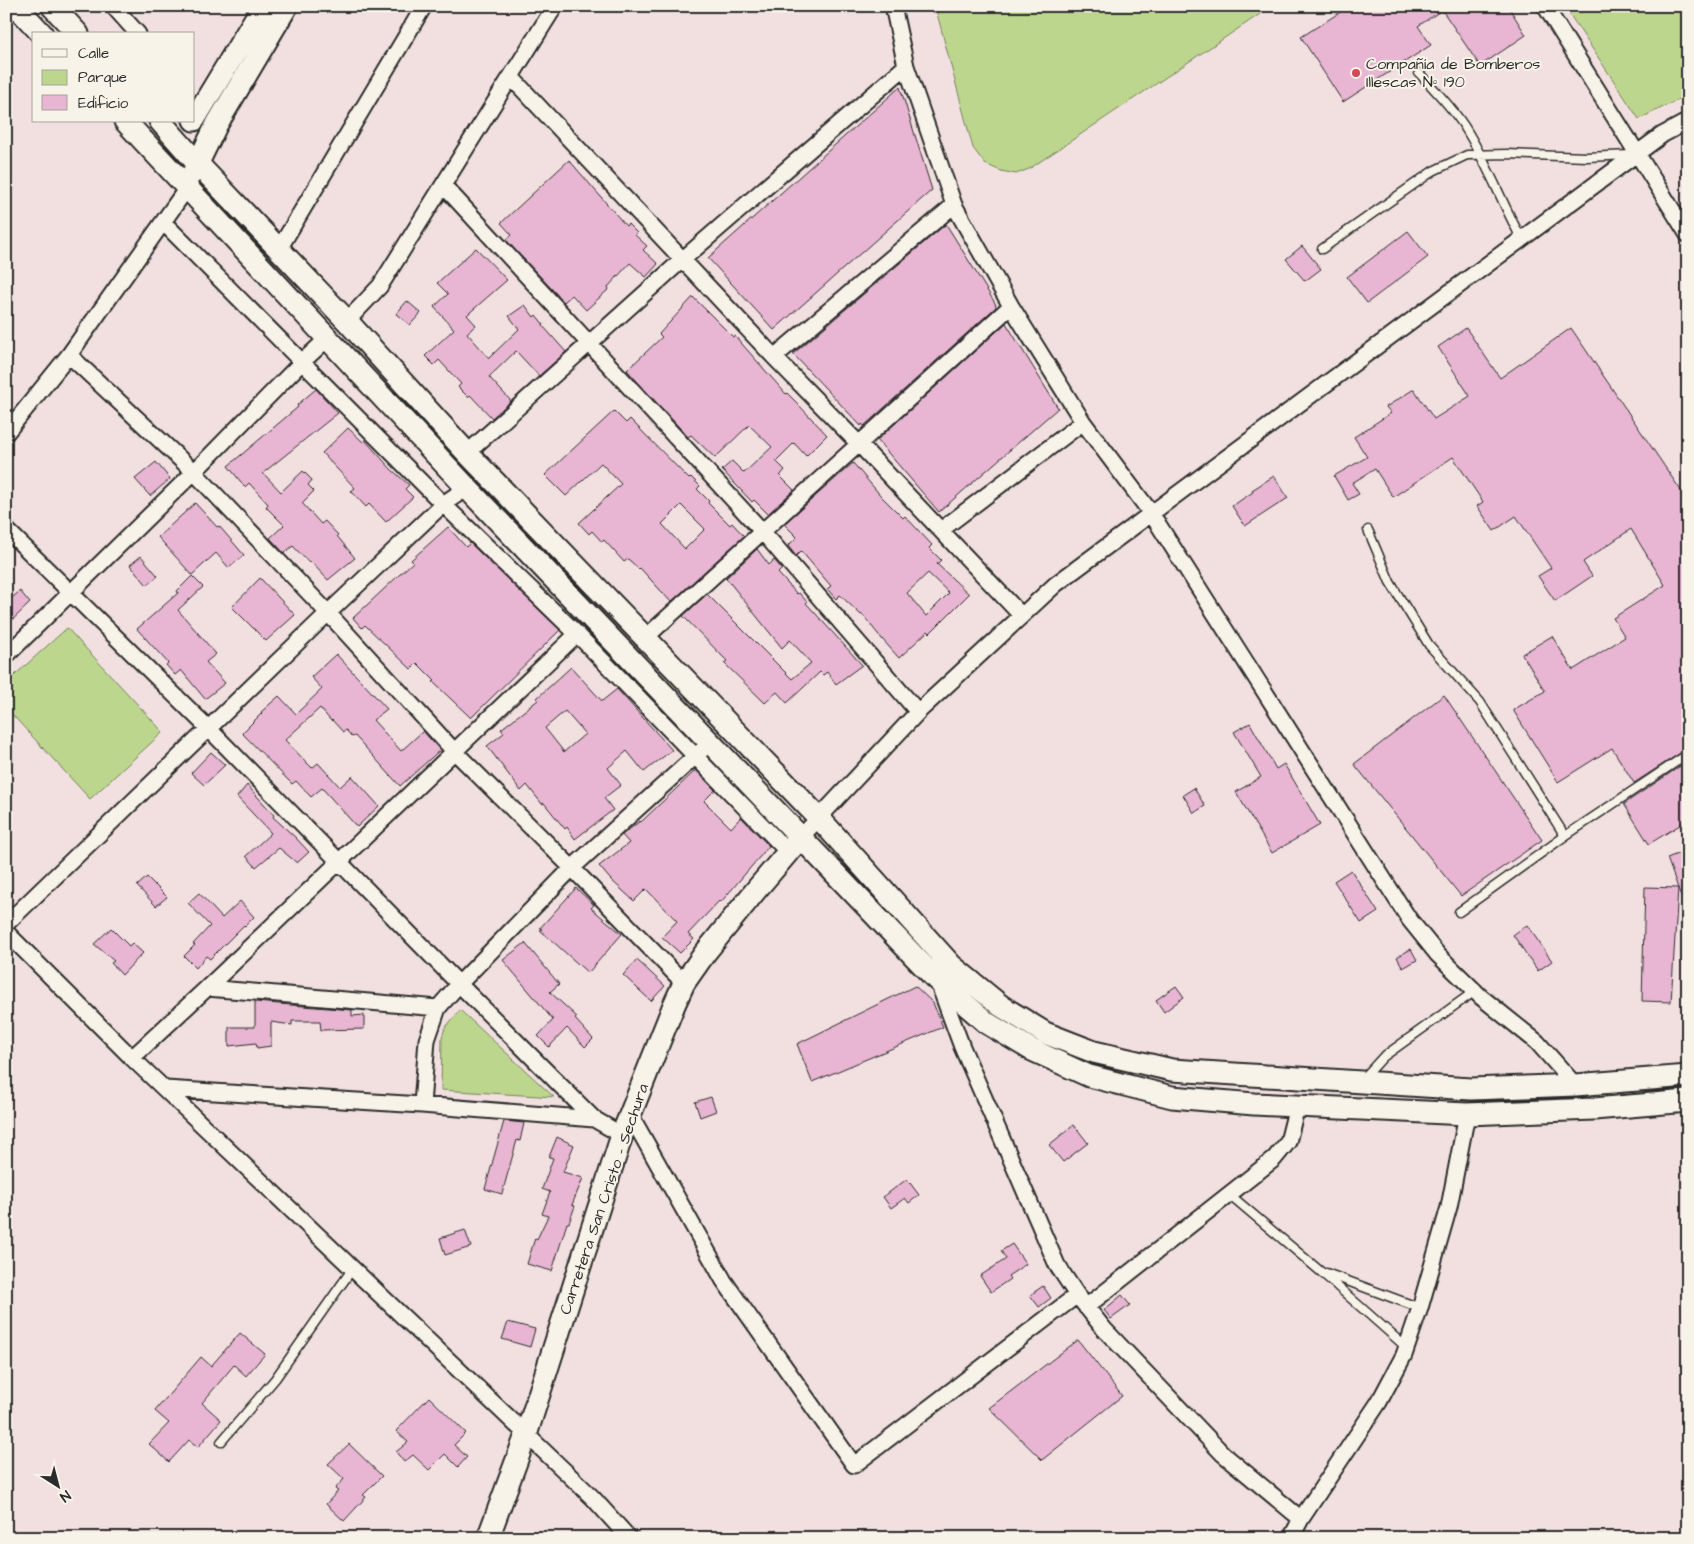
<svg xmlns="http://www.w3.org/2000/svg" width="1694" height="1544" font-family="'Architects Daughter',sans-serif">
<style>
.green{fill:#bdd68d;stroke:#74805c}
.building{fill:#e8b5d2;stroke:#2b2b2b;fill-rule:evenodd}
.lines{fill:none;stroke-linecap:round;stroke-linejoin:round}
.lane-casing{stroke:#2b2b2b;stroke-width:11}
.street-casing{stroke:#2b2b2b;stroke-width:19}
.secondary-casing{stroke:#2b2b2b;stroke-width:25}
.lane{stroke:#f7f3e8;stroke-width:8}
.street{stroke:#f7f3e8;stroke-width:15}
.secondary{stroke:#f7f3e8;stroke-width:21}
.poi-dot{fill:#d1495b;stroke:#f7f3e8;stroke-width:2}
.labels{text-anchor:middle;dominant-baseline:central;stroke-width:4;stroke-linejoin:round;paint-order:stroke}
.poi-label{font-size:16px;fill:#2b2b2b;stroke:#f7f3e8;text-anchor:start}
.street-label{font-size:16px;fill:#2b2b2b;stroke:#f7f3e8}
</style>
<rect width="100%" height="100%" fill="#f2e0e1"/>
<filter id="ink" filterUnits="userSpaceOnUse"><feTurbulence type="fractalNoise" baseFrequency=".02" numOctaves="2"/><feDisplacementMap in="SourceGraphic" scale="10" xChannelSelector="R" yChannelSelector="G"/><feConvolveMatrix kernelMatrix="1 2 1 2 8 2 1 2 1" color-interpolation-filters="sRGB"/></filter>
<g filter="url(#ink)">
<path class="green" d="M935,6H1272L1029,169L1016,174L1001,171L985,164L973,148Z
M1564,6H1688V95L1639,119Z
M67,628L163,732L90,799L6,708V683Z
M460,1010L554,1097L441,1090L442,1037L445,1028Z"/>
<path class="building" d="M1350,6H1508L1526,35L1480,66L1442,10L1418,26L1431,45L1343,102L1301,37Z
M900,87L932,190L774,330L708,258Z
M569,160L626,226L628,224L637,233L635,235L647,246L643,250L658,264L646,277L630,263L608,287L609,289L586,310L572,295L564,302L506,240L512,235L501,223Z
M946,224L995,303L996,307L864,426L862,424L861,426L793,354Z
M1408,231L1428,257L1367,303L1347,277Z
M1302,246L1321,269L1305,281L1286,259Z
M476,248L507,280L467,315L476,325L467,333L489,358L519,329L509,316L525,305L534,317L536,315L544,325L543,326L566,352L539,376L516,351L489,377L511,401L492,418L470,395L468,397L458,387L461,384L439,360L434,365L425,356L454,329L434,307L448,294L437,283Z
M693,297L733,337L735,336L786,394L787,393L796,402L827,435L806,456L794,443L776,461L785,470L780,476L794,490L768,514L754,500L752,502L722,470L732,461L744,473L772,447L749,425L715,458L691,435L688,437L627,370L662,337L659,334Z
M407,301L421,313L410,325L396,314Z
M1006,323L1058,408L939,512L877,440Z
M1466,328L1500,378L1571,328L1688,501V748L1634,783L1612,748L1558,782L1513,710L1545,691L1522,654L1552,636L1573,670L1625,637L1613,618L1665,585L1631,529L1583,562L1592,576L1555,601L1538,576L1551,568L1516,516L1494,531L1477,506L1483,502L1453,457L1393,497L1375,469L1352,483L1359,494L1348,500L1334,476L1367,457L1354,437L1391,413L1386,407L1414,389L1434,419L1470,396L1438,347Z
M316,389L338,413L263,473L281,492L303,471L312,480L308,485L314,491L302,503L321,524L325,521L338,535L337,536L355,558L328,580L310,561L309,563L293,546L284,553L270,538L284,525L266,507L268,504L249,483L245,487L228,466L298,407L297,405Z
M614,411L626,423L630,419L689,479L691,477L700,486L697,489L709,501L708,503L730,525L732,523L744,536L671,602L640,568L639,569L628,559L624,562L604,540L602,542L592,531L589,534L579,523L621,484L601,463L566,496L545,475ZM681,505L705,529L685,549L662,524Z
M348,428L363,442L365,440L391,469L409,485L405,489L413,497L386,522L369,504L366,507L351,491L355,488L322,453Z
M156,462L170,479L150,496L135,479Z
M853,463L881,496L903,518L905,516L932,545L929,548L941,560L937,564L969,594L930,633L928,631L899,658L882,639L862,614L861,615L840,595L836,599L827,589L831,586L801,551L796,556L788,546L797,537L784,524ZM928,573L949,593L926,616L907,593Z
M1274,476L1288,498L1245,526L1232,506L1253,492L1252,490Z
M195,503L217,527L219,526L244,555L229,568L216,553L192,575L158,537Z
M448,527L466,547L470,543L560,630L471,718L433,682L435,681L417,663L411,669L365,625L362,628L353,618L413,562L411,560Z
M757,549L769,565L774,560L782,569L778,573L797,594L799,593L807,602L806,603L862,665L836,684L827,672L823,675L820,672L787,703L777,692L765,703L724,663L727,661L683,616L707,594L792,679L811,663L790,640L782,648L726,578Z
M141,556L158,576L147,585L130,565Z
M192,576L203,587L178,610L216,654L206,662L225,683L205,699L181,670L175,675L166,665L168,663L137,629L178,593L177,591Z
M260,578L295,615L266,641L232,607Z
M20,591L30,603L6,626V603Z
M336,654L387,709L373,720L401,751L423,731L440,750L400,786L355,736L352,737L346,730L343,732L332,720L331,721L320,708L285,740L312,768L318,763L340,787L352,776L379,806L357,827L322,788L311,797L296,781L292,784L242,733L262,713L261,712L279,696L296,714L322,689L311,677Z
M571,667L602,701L617,689L672,750L644,772L627,751L608,768L621,785L604,798L613,810L575,839L567,827L565,829L544,803L542,804L527,785L521,791L487,746L504,733L501,729L538,700L537,698ZM565,711L585,734L564,752L545,728Z
M1444,695L1542,840L1461,896L1354,764Z
M1250,723L1276,769L1284,764L1320,825L1272,853L1236,792L1261,777L1234,732Z
M211,752L225,765L204,785L191,773Z
M1688,761V820L1649,844L1624,804Z
M696,770L715,790L704,801L731,828L741,817L769,846L721,902L719,901L688,934L694,939L680,953L662,937L677,921L646,889L634,901L610,879L599,866L629,843L622,835L640,821L641,822Z
M247,785L274,815L273,817L295,837L309,852L297,863L279,848L256,867L246,856L271,833L237,797Z
M1194,788L1205,806L1194,813L1183,795Z
M1688,850V909L1686,910L1667,858Z
M1351,870L1378,912L1361,923L1334,881Z
M147,877L167,897L156,906L137,886Z
M1645,887L1678,888L1671,1002L1642,1001Z
M576,888L594,905L591,908L622,934L588,973L540,930L542,929L540,928Z
M199,893L222,918L240,901L254,917L245,926L244,925L210,959L206,956L196,968L184,956L195,945L193,944L210,926L188,903Z
M1527,925L1552,961L1538,971L1513,935Z
M111,928L129,946L132,943L143,953L122,975L111,963L114,961L94,944Z
M525,943L559,984L550,992L577,1017L575,1019L593,1039L585,1047L567,1028L549,1047L538,1036L553,1020L503,960Z
M1411,949L1417,960L1403,968L1397,957Z
M637,960L665,986L651,1001L623,975Z
M915,986L933,1003L943,1027L812,1082L797,1044Z
M1176,986L1184,997L1164,1012L1156,1000Z
M255,1002L352,1010V1016L364,1015V1029L321,1030L320,1021H292V1025L271,1022V1046L257,1048L256,1043L229,1046V1027H255Z
M711,1097L716,1111L700,1117L695,1102Z
M504,1121L524,1123L520,1141L517,1140L502,1194L485,1189Z
M1074,1125L1088,1143L1063,1162L1049,1145Z
M557,1137L574,1145L563,1172L583,1178L572,1205L575,1206L569,1223H567L552,1271L527,1264L535,1238L537,1239L548,1216L542,1214L550,1192L542,1189L553,1158L549,1157Z
M907,1179L919,1195L909,1203L905,1198L891,1208L883,1197Z
M465,1230L471,1247L445,1255L440,1238Z
M1012,1244L1026,1264L1008,1276L1010,1279L991,1292L980,1276L1006,1259L1001,1251Z
M1043,1286L1051,1298L1039,1307L1030,1295Z
M1122,1295L1130,1305L1111,1319L1104,1310Z
M508,1322L535,1329L530,1347L502,1339Z
M240,1333L265,1354L246,1376L234,1365L202,1403L221,1420L198,1447L189,1440L169,1462L149,1444L169,1423L155,1411L201,1357L211,1366Z
M1078,1340L1122,1396L1042,1460L989,1408Z
M429,1397L466,1433L454,1445L467,1457L458,1467L445,1454L429,1470L413,1455L404,1462L396,1452L408,1442L396,1431Z
M349,1444L382,1476L363,1495L366,1497L344,1521L326,1504L338,1491L335,1489L344,1479L328,1464Z"/>
<g class="lines">
<g class="lane-casing">
<path id="lane" d="M1419,73C1435,90 1451,106 1464,126C1487,162 1502,203 1522,240
M1322,249L1433,171L1467,155L1507,154L1587,157L1630,155
M1368,530L1390,582L1429,645L1480,702L1565,836
M1459,912L1565,836L1688,754
M1363,1079L1383,1057L1475,991
M1229,1194L1320,1271L1407,1348
M1326,1273L1420,1308
M221,1442L275,1379L353,1268"/>
</g>
<g class="street-casing">
<path id="street" d="M113,6L138,34
M893,6L906,66L954,205L1011,306L1083,422L1151,513L1409,919L1438,955L1481,997L1537,1042L1575,1085
M1545,6L1688,235
M511,77L774,357L859,444L1021,615
M444,186L762,531L918,712
M163,222L443,504L577,634L788,852
M279,249L424,6
M347,321L380,286L555,6
M69,355L194,472L328,613L454,751L572,868L684,983
M774,357L954,205
M6,433L69,355L187,188
M467,453L682,260L906,66
M6,529L208,728L459,984L594,1119L622,1135
M941,530L1083,422
M645,638L1011,306
M6,656L194,472L302,362L328,338
M801,837L918,712L1056,584L1662,135L1688,121
M6,924L328,613L443,504L467,488
M6,932L132,1058L593,1498L629,1538
M938,982L962,1047L1057,1265L1077,1295L1104,1329L1223,1454L1301,1519
M207,988L438,1008
M132,1058L207,988L577,634
M165,1089L422,1105L594,1119
M422,1105L427,1040L438,1008L459,984L572,868L701,751
M631,1116L724,1281L854,1465L1077,1295
M1086,1307L1274,1159L1288,1142L1297,1106
M1291,1538L1301,1519L1379,1402L1404,1355L1420,1308L1449,1207L1467,1114"/>
</g>
<g class="secondary-casing">
<path id="secondary" d="M16,6L42,34
M52,6L78,34
M194,120L263,6
M125,121L467,488L936,979L987,1023L1032,1050L1089,1076L1172,1097L1254,1104L1467,1114L1594,1109L1688,1101
M160,121L197,163L347,321L467,453L819,818L952,966L1001,1006L1045,1033L1094,1052L1172,1070L1471,1089L1575,1085L1688,1076
M193,173L217,124L287,6
M488,1538L526,1435L622,1135L674,1005L684,983L705,953L756,890L801,837"/>
</g>
<use href="#lane" class="lane"/>
<use href="#street" class="street"/>
<use href="#secondary" class="secondary"/>
</g>
</g>
<circle class="poi-dot" cx="1356" cy="73" r="5"/>
<g class="labels">
<g class="poi-label">
<text x="1366" y="64">Compañía de Bomberos<tspan x="1366" dy="18">Illescas Nº 190</tspan></text>
</g>
<g class="street-label">
<text transform="translate(604 1199) rotate(-71)">Carretera San Cristo - Sechura</text>
</g>
</g>
<rect width="1694" height="1544" fill="none" stroke="#f7f3e8" stroke-width="25"/>
<rect x="12" y="12" width="1669" height="1519" fill="none" stroke="#2b2b2b" stroke-width="2" filter="url(#ink)"/>
<rect x="32" y="32" width="162" height="90" fill="#f7f3e8" stroke="#a5a39c"/>
<rect x="42" y="49" width="25" height="8" fill="#f7f3e8" stroke="#a5a39c"/>
<text x="78" y="58" font-size="15" fill="#2b2b2b">Calle</text>
<rect x="42" y="70" width="25" height="15" fill="#bdd68d" stroke="#a5a39c"/>
<text x="78" y="82" font-size="15" fill="#2b2b2b">Parque</text>
<rect x="42" y="95" width="25" height="15" fill="#e8b5d2" stroke="#a5a39c"/>
<text x="78" y="108" font-size="15" fill="#2b2b2b">Edificio</text>
<g transform="translate(58 1486) rotate(144)" stroke="#f7f3e8" stroke-width="4" paint-order="stroke">
<path d="M0-4L9 19L0 12L-9 19Z" fill="#2b2b2b"/>
<text y="-8" font-size="14" font-weight="bold" text-anchor="middle" fill="#2b2b2b">N</text>
</g>
</svg>
